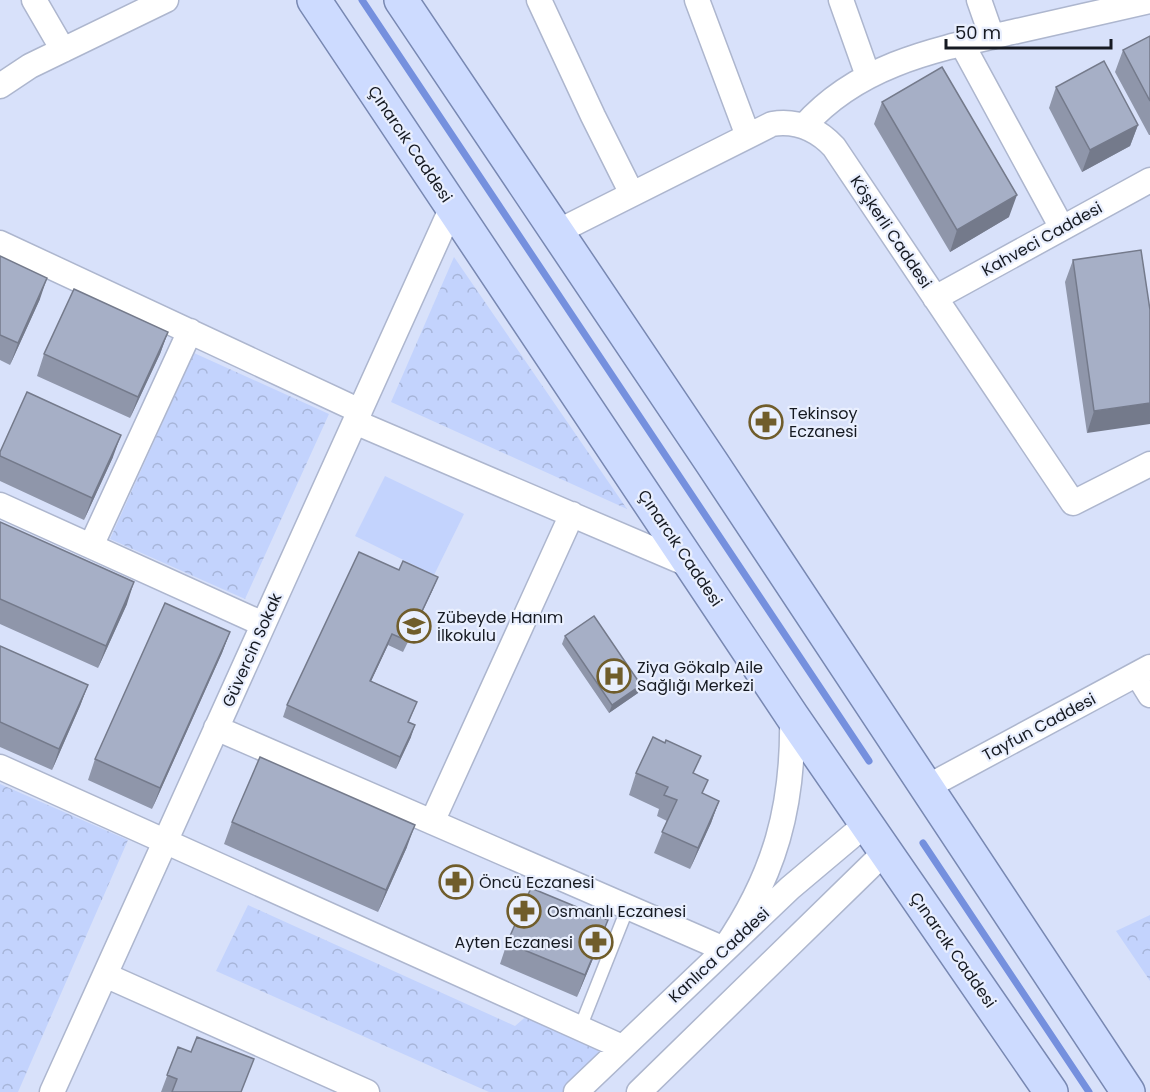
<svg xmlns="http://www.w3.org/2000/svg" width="1150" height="1092" font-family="Poppins,sans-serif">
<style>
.park{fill:url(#park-crowns)}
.pitch{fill:#c3d3fd}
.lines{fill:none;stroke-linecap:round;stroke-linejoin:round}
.stream{stroke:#7590de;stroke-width:7}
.service-casing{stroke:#adb6ce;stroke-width:15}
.minor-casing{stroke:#adb6ce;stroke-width:27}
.primary-casing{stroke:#7888b2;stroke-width:36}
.service{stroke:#fff;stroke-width:12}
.minor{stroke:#fff;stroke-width:24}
.primary{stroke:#cddbff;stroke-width:33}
.wall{fill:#8f96aa}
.shaded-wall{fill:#747a8b}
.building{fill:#a6afc6;stroke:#747a8b;stroke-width:1.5}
.labels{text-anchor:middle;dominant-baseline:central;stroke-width:4.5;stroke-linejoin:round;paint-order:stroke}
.street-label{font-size:16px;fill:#161a22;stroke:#e9effe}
.poi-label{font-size:16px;fill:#161a22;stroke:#e9effe;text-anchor:start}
</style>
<defs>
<pattern id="park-crowns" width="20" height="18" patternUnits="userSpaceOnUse" patternTransform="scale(1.5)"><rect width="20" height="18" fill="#c3d3fd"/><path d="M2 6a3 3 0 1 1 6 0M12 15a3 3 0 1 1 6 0" fill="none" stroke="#a7b5d9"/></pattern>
</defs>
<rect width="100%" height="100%" fill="#d8e1fa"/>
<path class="park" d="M454,257L627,509L391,402Z
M194,353L329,414L245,599L110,539Z
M0,784L128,840L18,1092H0Z
M248,905L515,1026L529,1014L604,1053L566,1092H489L216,971Z
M1150,915V981L1116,931Z"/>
<path class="pitch" d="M385,476L464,514L434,575L355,536Z"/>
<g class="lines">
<path class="stream" d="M362,0L869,761
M923,843L1089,1092"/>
<g class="service-casing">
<path id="service" d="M580,1028L628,907"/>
</g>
<g class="minor-casing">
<path id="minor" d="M34,0L63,50
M539,0L593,116L632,194
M697,0L748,136
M841,0L868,76
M979,0L992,37
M962,44L1062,228
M0,86L30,66L166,0
M804,126C860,63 938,49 1017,31C1061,21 1106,11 1150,1
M557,232L772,124C797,120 817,129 834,147L1073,503L1150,464
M0,243L360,411
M935,298L1150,180
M355,422L692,566
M0,505L263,624
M91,546L190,331
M1137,674L1150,695
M216,728L724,949C775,875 794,806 792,716
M0,767L622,1047
M927,787L1150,667
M432,822L572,514
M105,975L367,1092
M52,1092L452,207
M576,1092L790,888L866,824
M639,1092L885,852"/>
</g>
<g class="primary-casing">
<path id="primary" d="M314,0L792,716L1051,1092
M401,0L712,463L1128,1092"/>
</g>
<use href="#service" class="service"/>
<use href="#minor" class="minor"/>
<use href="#primary" class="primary"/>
</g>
<path class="wall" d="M1150,36V135H1149L1115,72L1123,50Z
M1056,87L1138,125L1130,146L1082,172L1049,108Z
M882,102L1009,217L950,252L874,124Z
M0,256L40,299L10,365L0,360Z
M1073,260L1150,310L1087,433L1065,282Z
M168,332L160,354L130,418L37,376L44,354Z
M0,452L113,457L84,520L0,481Z
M0,522L127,604L98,668L0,624Z
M433,589L403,652L388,645L371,681L417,702L409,722L411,737L396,769L283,717L287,705Z
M230,632L222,653L152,809L88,780L95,759Z
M565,636L638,693L609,713L562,644Z
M0,646L88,685L80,706L52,770L0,747Z
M636,773L695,774L703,794L719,801L711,823L690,869L654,853L667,821L657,816L659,809L629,795Z
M232,822L407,847L378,912L224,844Z
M600,942L577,997L500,964L507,943Z
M178,1047L241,1092H161Z"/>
<path class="shaded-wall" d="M1138,125L1130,146L1082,172L1090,150Z
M1017,195L1009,217L950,252L957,230Z
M47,278L40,299L10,365L18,343Z
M168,332L160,354L130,418L138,397Z
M1150,403V424L1087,433L1094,411Z
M121,435L113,457L84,520L92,498Z
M438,577L433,589L403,652L408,641Z
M134,582L127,604L98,668L106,646Z
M230,632L222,653L152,809L160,788Z
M392,634L388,645L366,692L370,681Z
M88,685L80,706L52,770L59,749Z
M641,685L638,693L609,713L612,705Z
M415,725L411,737L396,769L400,757Z
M719,801L711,823L690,869L698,848Z
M415,825L407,847L378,912L386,890Z
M608,920L600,942L577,997L585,975Z"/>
<path class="building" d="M1150,36V101L1123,50Z
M1104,61L1138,125L1090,150L1056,87Z
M942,67L1017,195L957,230L882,102Z
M1141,250L1150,310V403L1094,411L1073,260Z
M0,256L47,278L18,343L0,335Z
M74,289L168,332L138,397L44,354Z
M27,392L121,435L92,498L0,456V452Z
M0,522L134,582L106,646L0,599Z
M359,552L399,570L403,561L438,577L408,641L392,634L370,681L417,702L408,722L415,725L400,757L287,705Z
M165,603L230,632L160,788L95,759Z
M594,616L641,685L612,705L565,636Z
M0,646L88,685L59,749L0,722Z
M653,737L665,743L666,740L701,756L693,773L708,780L702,793L719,801L698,848L662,832L677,800L664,795L668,787L636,773Z
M260,757L415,825L386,890L232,822Z
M531,888L608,920L585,975L507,943Z
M197,1037L254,1059L241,1092H172L177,1079L167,1075L178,1047L191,1052Z"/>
<defs>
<g id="pharmacy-ring" transform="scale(1.725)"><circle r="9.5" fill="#e9effe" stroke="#705d2b" stroke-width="1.5"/><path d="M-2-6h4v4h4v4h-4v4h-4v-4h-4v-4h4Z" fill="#705d2b"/></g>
<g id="school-ring" transform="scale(1.725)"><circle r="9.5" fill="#e9effe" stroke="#705d2b" stroke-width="1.5"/><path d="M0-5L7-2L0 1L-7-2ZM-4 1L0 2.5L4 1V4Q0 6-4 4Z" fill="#705d2b"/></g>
<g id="hospital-ring" transform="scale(1.725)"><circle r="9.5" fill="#e9effe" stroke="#705d2b" stroke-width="1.5"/><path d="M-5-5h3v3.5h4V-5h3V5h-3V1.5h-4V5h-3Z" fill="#705d2b"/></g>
</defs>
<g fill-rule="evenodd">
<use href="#pharmacy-ring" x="766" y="422"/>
<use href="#school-ring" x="414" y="626"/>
<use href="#hospital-ring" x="614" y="676"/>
<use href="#pharmacy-ring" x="456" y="882"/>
<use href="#pharmacy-ring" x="524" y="911"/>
<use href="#pharmacy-ring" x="596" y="942"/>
</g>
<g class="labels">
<g class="street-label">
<text transform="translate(410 144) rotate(56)">Çınarcık Caddesi</text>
<text transform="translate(891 232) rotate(56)">Köşkerli Caddesi</text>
<text transform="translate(1042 239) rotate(-29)">Kahveci Caddesi</text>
<text transform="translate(680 548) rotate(56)">Çınarcık Caddesi</text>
<text transform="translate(252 650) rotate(-66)">Güvercin Sokak</text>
<text transform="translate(1039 727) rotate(-28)">Tayfun Caddesi</text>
<text transform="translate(953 950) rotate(55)">Çınarcık Caddesi</text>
<text transform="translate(719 955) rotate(-43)">Kanlıca Caddesi</text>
</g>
<g class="poi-label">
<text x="789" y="413">Tekinsoy<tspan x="789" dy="18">Eczanesi</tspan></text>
<text x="437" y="617">Zübeyde Hanım<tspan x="437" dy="18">İlkokulu</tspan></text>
<text x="637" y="667">Ziya Gökalp Aile<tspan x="637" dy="18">Sağlığı Merkezi</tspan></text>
<text x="479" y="882">Öncü Eczanesi</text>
<text x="547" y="911">Osmanlı Eczanesi</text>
<text x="573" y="942" text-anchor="end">Ayten Eczanesi</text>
</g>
</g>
<path d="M946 39v9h165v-9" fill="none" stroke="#161a22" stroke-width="3"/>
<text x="955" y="39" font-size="18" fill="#161a22" stroke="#e9effe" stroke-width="4.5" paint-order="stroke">50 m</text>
</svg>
